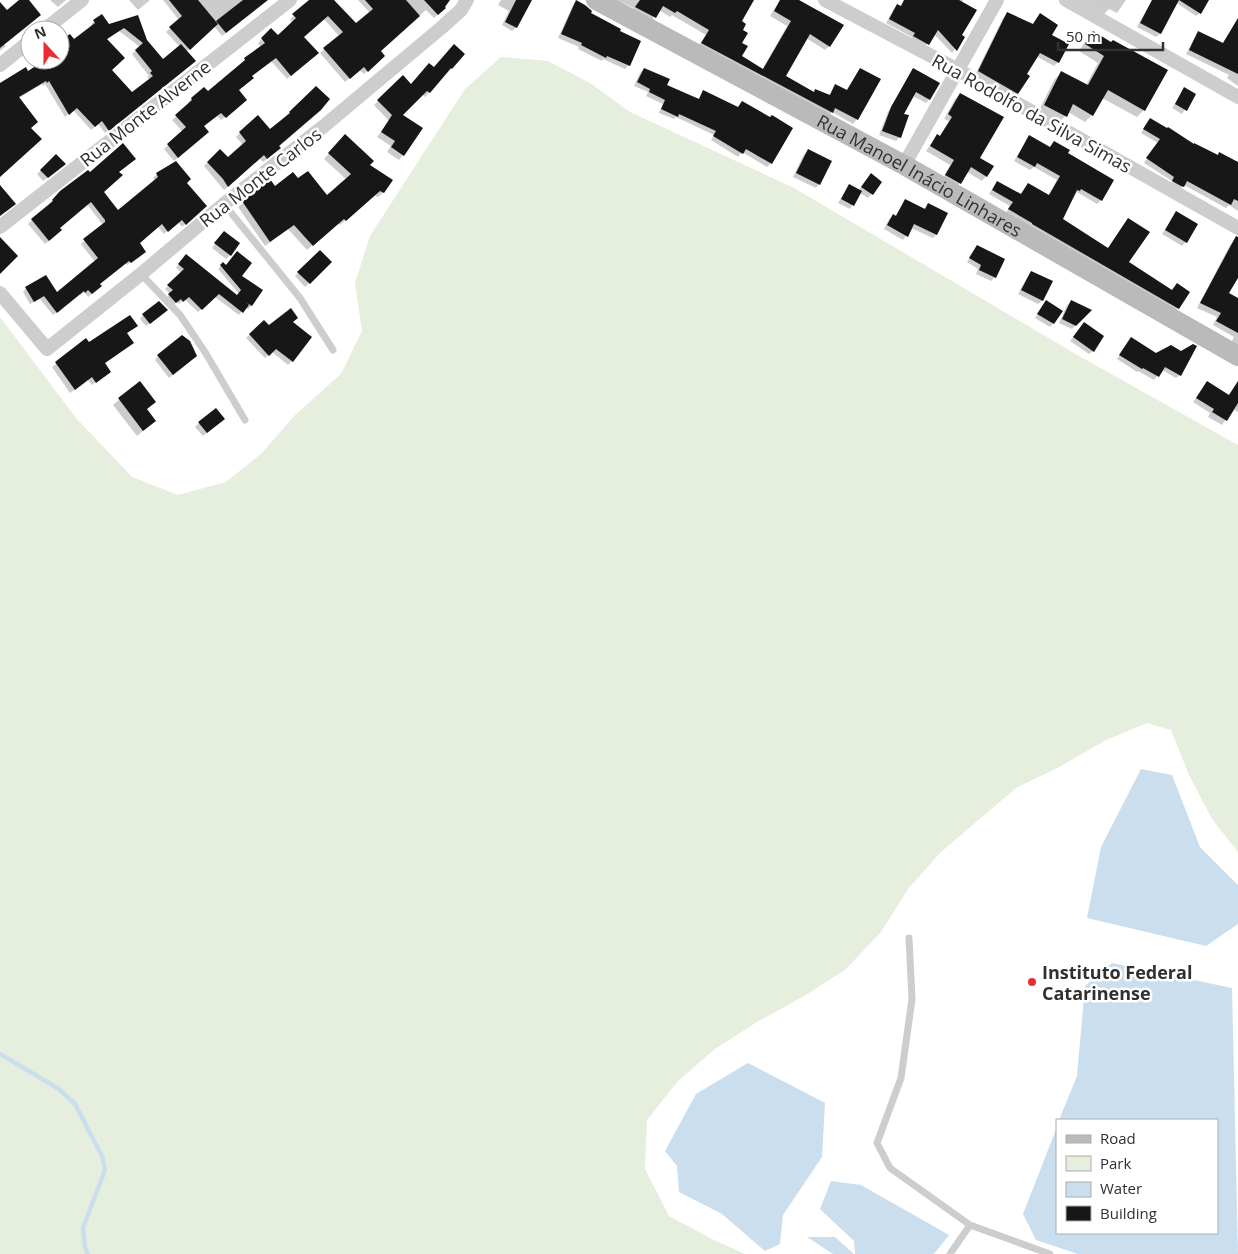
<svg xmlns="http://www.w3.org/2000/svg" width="1238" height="1254" font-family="'Open Sans',sans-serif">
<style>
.green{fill:#e6eede}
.water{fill:#cadeee}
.shadow{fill:#0003;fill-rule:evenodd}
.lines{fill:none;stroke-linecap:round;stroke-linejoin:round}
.stream{stroke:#cadeee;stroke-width:4.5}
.building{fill:#171717;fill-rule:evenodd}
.service{stroke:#cdcdcd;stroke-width:7}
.minor{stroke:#cdcdcd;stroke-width:14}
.secondary{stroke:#bababa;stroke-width:20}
.poi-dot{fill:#ed2c31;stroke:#fff;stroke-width:2}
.labels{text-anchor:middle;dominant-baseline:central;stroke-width:5;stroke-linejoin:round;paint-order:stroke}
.street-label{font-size:18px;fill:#303030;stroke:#fff}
.poi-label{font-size:18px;font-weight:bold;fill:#303030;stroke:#fff;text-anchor:start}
</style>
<rect width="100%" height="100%" fill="#fff"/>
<path class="green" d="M501,57L548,61L590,83L630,112L794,188L1079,356L1238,445V852L1212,819L1189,775L1171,730L1147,723L1106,740L1061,766L1016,788L941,852L908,889L881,932L846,969L806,995L757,1022L715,1049L678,1081L647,1120L645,1169L669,1216L712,1239L745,1254H0V317L76,418L132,477L178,495L226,482L262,453L295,415L341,374L362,331L355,283L370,236L465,89Z"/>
<path class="water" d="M1141,769L1172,775L1200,847L1238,885V924L1206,946L1087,918L1101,847Z
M1112,963L1232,988L1238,1254H1078L1036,1240L1023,1214L1057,1127V1233H1217V1120H1059L1077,1076L1085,986Z
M748,1063L825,1103L822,1157L783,1215L780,1244L765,1251L722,1214L679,1192L677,1166L665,1151L696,1094Z
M831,1181L861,1185L949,1235L934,1254H855L854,1241L820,1209Z
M807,1237H835L854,1254H833Z"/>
<path class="shadow" d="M21,0H28L4,44L6,46L0,51V11L6,12Z
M50,0H66L58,7Z
M129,0H150L138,10Z
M163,0H262L256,9L222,36L214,26L186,52L190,65L105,133L98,124L91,130L73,110L65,117L45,84L43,86L42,84L19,98L30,128L0,176V82L1,84L28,73L47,60H60V43L73,41L92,27L91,25L94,21L109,26L137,16L146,41L163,61L180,47L166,32L179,20ZM119,31L140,47L132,54L149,76L147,77L150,80L132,94L111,70L106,40Z
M313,0H335L334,2L355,25L370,13L358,0H448L444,8L434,18L426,10L379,51L383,56L364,74L359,70L345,82L320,53L339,36L324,19L303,37L313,56L287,79L271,61L251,76L238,91L241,104L221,120L217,116L203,127L204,135L174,161L164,149L183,132L172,120L189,105L188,103L191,99L204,89L208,93L261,47L258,43L271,30L278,37L293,23L290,19Z
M501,0H531L516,28L512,31L502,25L509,11L498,5Z
M617,0H753L740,21V56L762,70L787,26L770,16L780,0H792L829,46L825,50L806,38L784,77L813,93L816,90L828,96L835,86L846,91L860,70L879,80L857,119L853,124L832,112L828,117L698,47L706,35L672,15L670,17L659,10L650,22L632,12L634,8Z
M904,0H963L962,3L960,36L963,38L952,53L934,34L924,48L910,40L912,37L886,23L894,9L897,5L900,7Z
M1077,0H1126L1117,13L1109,9L1104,14Z
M1152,0H1159L1173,7L1160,34L1156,37L1137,27Z
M1177,0H1205L1200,13L1196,16L1175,2Z
M577,2L589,14L629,65L625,69L603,59L602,61L578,49L579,47L558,38L573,5Z
M1007,14L1032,25L1040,14L1050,35L1058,62L1054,66L1036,56L1025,75L1017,93L1014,97L975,75L1003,18Z
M1234,27L1238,29V86L1227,78L1229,75L1186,54L1195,37L1198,33L1222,44Z
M1094,32L1111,43L1144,110L1137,117L1102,98L1092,115L1085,122L1068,112L1059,123L1038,112L1054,80L1061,73L1086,85L1098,63L1079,51L1087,39Z
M450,50L452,68L425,97L422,94L401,115L403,155L399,160L387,152L391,146L377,137L389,121L374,105L403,77L411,85L434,69Z
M644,69L665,85L698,100L703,92L737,108L742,103L771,163L767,167L742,152L738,157L711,140L714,135L676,117L674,119L659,113L663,104L646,96L648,92L634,86L640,73Z
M914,69L929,99L926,103L913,96L902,114L900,137L896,141L879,135L888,112Z
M316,87L276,152L263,162L259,158L224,190L204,166L220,151L228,159L243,145L236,137L257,116L270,131Z
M1184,89L1195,94L1182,114L1172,108Z
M960,95L978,158L986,176L982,181L967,172L956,188L942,180L950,165L926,151L933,141L937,136L939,137L949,121L944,119L955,99Z
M1150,119L1238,185V211L1229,205L1226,208L1184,185L1179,190L1170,185L1172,181L1144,163L1158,143L1141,133Z
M345,136L368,165L391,180L383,193L378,197L374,195L340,225L338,223L307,250L288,229L265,246L238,207L270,181L275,188L298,180L327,197L347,180L324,159Z
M1029,137L1049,148L1054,143L1066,153L1101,200L1097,204L1077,192L1061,220L1171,291L1177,285L1178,308L1174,312L1006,213L1010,206L989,194L997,182L1020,195L1028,184L1048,196L1057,180L1034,167L1030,170L1014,161Z
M808,151L819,184L816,188L793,177L804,154Z
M56,156L60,168L43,181L37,174Z
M175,163L186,183L205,206L182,227L178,222L164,234L158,227L139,243L141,255L127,265L125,263L99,284L97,290L88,297L84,292L81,295L80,294L53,315L40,299L30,304L23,292L26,288L56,294L95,262L81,244L102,226V224L87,204L59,228L57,234L45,244L28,224L32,220L50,205L49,204L61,192L90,173L118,172L102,192L118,211L155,181L153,178L157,174Z
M867,179L881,182L868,198L860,193L850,209L838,203L849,185L859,190Z
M906,200L923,210L928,205L947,214L936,235L933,238L911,228L903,240L884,229L889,219L893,216H895Z
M1176,213L1186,242L1182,246L1162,234Z
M221,236L230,255L226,259L212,248Z
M1234,241L1238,243V275L1228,294L1238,299V350L1230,344L1234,337L1213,325L1217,317L1197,308L1230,245Z
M977,247L995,277L991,281L976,274L978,269L967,262Z
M320,251L330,262L305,287L295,276Z
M182,259L237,296L239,294L218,269L223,264L262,291L251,306L248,309L245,307L239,315L215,297L198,312L184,299L179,304L177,302L172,306L165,299L170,294L165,289L182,273L176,268Z
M1032,272L1051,282L1042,301L1038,304L1018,294L1028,276Z
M1071,302L1090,310L1072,329L1059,323L1067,305Z
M1043,306L1053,324L1050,327L1035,318Z
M163,313L146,326L140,319L143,315Z
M297,318L292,323V361L288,365L272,352L265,358L246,338L264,322L268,327Z
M136,326L126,334L133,343L104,364L106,375L92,385L88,380L70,393L52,367L86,339L89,344Z
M1081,327L1093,351L1089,354L1070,341Z
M1127,343L1180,375L1176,378L1162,370L1154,380L1138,371L1137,372L1117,359Z
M158,356L192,359L169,378L155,360Z
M1238,382V412L1233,409L1222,425L1208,417L1210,413L1193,402L1207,383L1228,396Z
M139,383L148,427L137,436L113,405Z
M220,422L203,436L195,427L199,423Z"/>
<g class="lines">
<path class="stream" d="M0,1054L59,1089L75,1104L102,1156L105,1170L83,1228L85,1248L88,1254"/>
</g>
<path class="building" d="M19,0H29L41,15L0,48V2L7,10Z
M169,0H198L218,24L190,50L169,27L182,16Z
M243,0H268L226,33L216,21Z
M309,0H334L356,23L373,9L365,0H406L420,16L381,51L385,56L368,72L364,67L350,79L323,48L343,32L328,16L304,37L319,53L291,76L276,58L252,76L254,78L239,90L247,100L226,118L221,113L204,126L209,132L178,158L167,144L186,127L175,115L192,100L191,98L204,87L208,91L245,60L244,58L265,43L261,38L271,28L278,35L296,18L292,14Z
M424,0H450L445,7L446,8L438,15Z
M516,0H532L517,28L505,22Z
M576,0L585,5L592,11L591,13L621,29L620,31L641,41L630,66L607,56L606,58L581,45L582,43L561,34Z
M640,0H754L742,21L746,24L743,30L748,33L742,43L748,46L742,56L763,69L791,21L774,11L780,0H799L844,25L830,47L810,34L786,76L814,92L815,89L830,95L835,84L847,90L860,68L881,79L858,120L835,108L833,113L701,43L709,30L677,11L675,13L663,6L656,18L635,7Z
M904,0H959L977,10L962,35L965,37L957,51L938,30L929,45L913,36L915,33L889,19L897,4L901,6Z
M1152,0H1179L1161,34L1140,23Z
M1179,0H1209L1201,14Z
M1007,12L1033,24L1040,13L1058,25L1052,35L1069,44L1059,63L1040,53L1027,74L1030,76L1018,94L978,71Z
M102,14L109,24L138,15L147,40L163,59L181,44L196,61L109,131L102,121L95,127L77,108L69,115L49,81L47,83L46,81L19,97L38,122L31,128L42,139L0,177V83L26,67L28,71L45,60H60V41L70,34L74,39L95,23L93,20ZM124,28L143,43L135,50L152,71L150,73L153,76L132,92L112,70L125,58L107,39Z
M1238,18V74L1189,50L1198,31L1223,43Z
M1093,31L1111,42L1113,40L1168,70L1145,111L1108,90L1093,116L1073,104L1067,117L1044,105L1061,71L1088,85L1104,56L1085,44Z
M454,44L465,54L452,69L451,68L430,93L427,91L403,115L423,128L404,156L391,147L395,141L381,132L392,115L377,100L403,75L411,84L429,63L434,67Z
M644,68L670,79L667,85L699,99L703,90L738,107L742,101L770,117L772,115L793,128L772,164L746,149L743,154L713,136L716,131L679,114L678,117L661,109L665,100L649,92L650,89L637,82Z
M913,68L940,83L930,100L916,92L904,114L909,115L901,138L882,131L891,107Z
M316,86L330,99L321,110L279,146L281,148L267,159L264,155L228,187L223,179L207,162L220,149L228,157L246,141L239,132L258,115L270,129L290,113L289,112Z
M1184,87L1196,94L1187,111L1175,104Z
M960,93L1004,117L980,158L994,166L987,177L971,167L961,184L945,175L954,160L930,146L937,134L940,136L952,117L948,114Z
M1150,118L1167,128L1168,127L1194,144V143L1218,155L1219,152L1238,162V201L1234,199L1231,205L1187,181L1184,187L1181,186L1172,181L1174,177L1146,158L1160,139L1143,129Z
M345,134L374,161L370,165L393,180L384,193L380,191L346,221L344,219L313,246L294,225L270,242L242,201L270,179L275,186L293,172L298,178L308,171L327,195L351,174L328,153Z
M1029,135L1050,147L1054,141L1070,150L1068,153L1114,180L1102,201L1081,189L1080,191L1077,190L1063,219L1108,248L1128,218L1150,232L1129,262L1172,290L1177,283L1190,292L1179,309L1032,224V223L1008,209L1013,202L992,190L997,181L1021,194L1028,183L1049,195L1060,176L1037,163L1035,167L1017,157Z
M123,143L136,159L119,172L123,175L104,192L118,210L158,177L156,173L176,161L191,179L187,183L207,206L186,225L182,220L168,232L162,224L140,243L146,252L131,263L129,261L100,284L102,286L92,294L88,290L85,293L84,291L57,313L44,296L34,302L25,287L46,275L57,292L98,258L83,239L105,222V220L91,202L60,228L62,230L49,241L31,219L53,201L52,200L60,191L88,170L90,172Z
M808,149L832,161L820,185L796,173Z
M56,154L66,164L48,178L40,170Z
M871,173L882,182L873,195L861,187Z
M849,184L862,191L854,206L841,199Z
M0,185L16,204L0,216Z
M905,199L925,209L928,203L948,213L937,235L914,224L908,237L887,225L893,214L896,216Z
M1176,211L1198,224L1187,243L1165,230Z
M224,231L240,243L231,256L214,243Z
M1236,236L1238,237V278L1229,293L1238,298V333L1216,321L1221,313L1200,303Z
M0,237L18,256L0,274Z
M977,245L1005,259L996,278L979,270L981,265L969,258Z
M320,250L332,262L310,284L297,272Z
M237,251L252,263L242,276L263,290L252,306L247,303L249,305L243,313L219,294L202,310L189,297L183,302L181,299L176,303L168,294L173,290L167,285L184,269L178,264L186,254L237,295L241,290L220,265L223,262L226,265Z
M1031,271L1053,281L1043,301L1021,290Z
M1046,300L1063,311L1054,324L1037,314Z
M1071,300L1092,310L1076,326L1062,319Z
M159,301L168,310L150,324L142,314Z
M291,308L298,318L293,322L312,337L293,362L276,349L269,356L249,334L264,320L269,325Z
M130,315L138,326L127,333L134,343L105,363L111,372L96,383L92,377L75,390L55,362L86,338L89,342Z
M1084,322L1104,336L1094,352L1073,337Z
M182,335L190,341L197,356L173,375L157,355Z
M1131,337L1156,353L1171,345L1181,351L1193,344L1197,346L1181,376L1165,367L1159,377L1143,368L1142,369L1119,355Z
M140,381L156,402L147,409L156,421L143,431L118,398Z
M1207,381L1229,395L1238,381V403L1227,421L1212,412L1214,409L1196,398Z
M216,408L225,419L207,433L198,422Z"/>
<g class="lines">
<path class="service" d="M224,204L300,298L333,350
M141,274L180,315L205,352L245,420
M909,938L912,999L901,1078L877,1143L890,1168L970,1225L1050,1254
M950,1254L970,1225"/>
<path class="minor" d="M825,0L958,70L1238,228
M1066,0L1238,97
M44,30L82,0
M0,65L30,41
M904,165L997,0
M0,227L290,0
M0,293L47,349L141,274L224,204L324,126L441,28L461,10L467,0"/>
<path class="secondary" id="s1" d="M596,0L904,165L1238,356"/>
</g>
<circle class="poi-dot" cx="1032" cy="982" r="5"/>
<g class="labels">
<g class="street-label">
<text transform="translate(145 113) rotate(-38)">Rua Monte Alverne</text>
<text transform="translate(1032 113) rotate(29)">Rua Rodolfo da Silva Simas</text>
<text stroke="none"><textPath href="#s1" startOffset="368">Rua Manoel Inácio Linhares</textPath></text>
<text transform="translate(260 177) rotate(-38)">Rua Monte Carlos</text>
</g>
<g class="poi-label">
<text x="1042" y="972">Instituto Federal<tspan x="1042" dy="21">Catarinense</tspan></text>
</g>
</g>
<rect x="1056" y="1119" width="162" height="115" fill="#ffffff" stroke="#acacac"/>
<rect x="1066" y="1135" width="25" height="8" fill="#bababa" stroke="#acacac"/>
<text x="1100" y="1144" font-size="15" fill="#303030">Road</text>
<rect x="1066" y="1156" width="25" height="15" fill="#e6eede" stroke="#acacac"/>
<text x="1100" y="1169" font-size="15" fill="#303030">Park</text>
<rect x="1066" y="1182" width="25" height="15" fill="#cadeee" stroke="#acacac"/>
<text x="1100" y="1194" font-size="15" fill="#303030">Water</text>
<rect x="1066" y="1206" width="25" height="15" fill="#171717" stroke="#acacac"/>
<text x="1100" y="1219" font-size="15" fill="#303030">Building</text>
<g transform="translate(45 45) rotate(339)"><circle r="24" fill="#ffffff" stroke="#acacac"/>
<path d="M0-4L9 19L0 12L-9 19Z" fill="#ed2c31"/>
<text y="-8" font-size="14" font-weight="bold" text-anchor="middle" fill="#303030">N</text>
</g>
<path d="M1058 42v8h105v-8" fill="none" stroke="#303030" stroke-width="2.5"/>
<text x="1066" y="42" font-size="15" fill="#303030" stroke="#ffffff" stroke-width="4" paint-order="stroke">50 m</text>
</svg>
